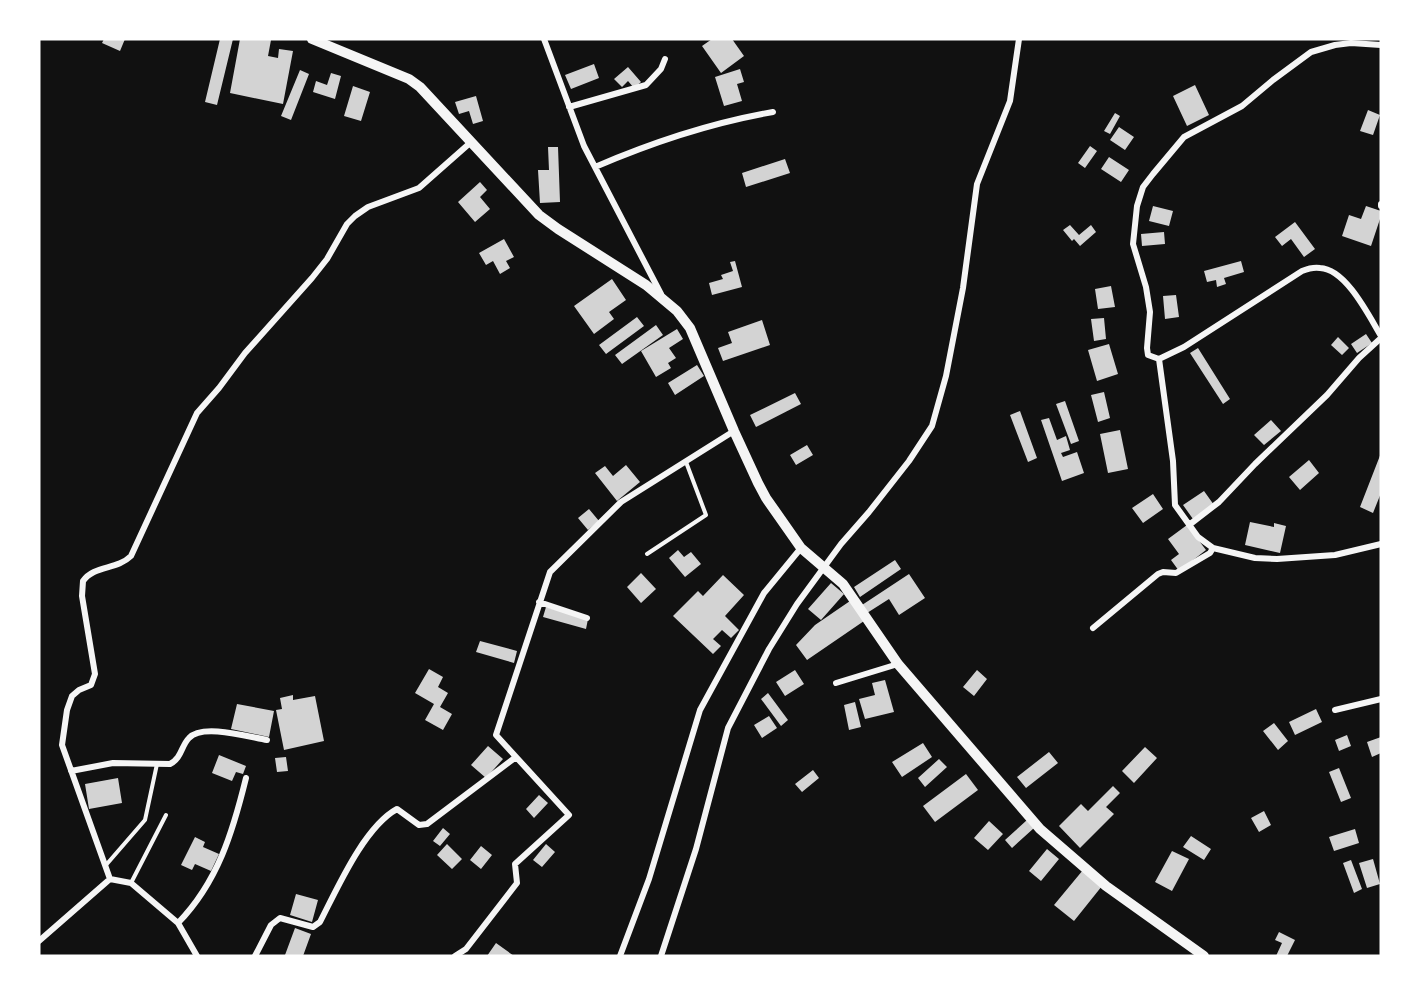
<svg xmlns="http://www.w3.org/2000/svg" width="1420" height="995" font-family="Arial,sans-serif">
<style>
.building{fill:#d3d3d3}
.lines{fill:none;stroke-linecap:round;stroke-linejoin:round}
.service{stroke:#f5f5f5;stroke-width:4}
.minor{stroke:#f5f5f5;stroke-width:6}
.tertiary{stroke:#f5f5f5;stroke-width:10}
</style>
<rect width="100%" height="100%" fill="#111"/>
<path class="building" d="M104,39H125L120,51L102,43Z
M220,39H233L217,105L205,102Z
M240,39L271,40L268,56L278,58L279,49L293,51L283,104L230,93Z
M712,39H732L744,56L721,73L702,46Z
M594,64L599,78L571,89L565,75Z
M628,67L641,82L634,88L628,81L622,87L614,79Z
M740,69L744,82L737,84L742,101L724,106L715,77Z
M300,70L309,74L291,120L281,116Z
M331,73L341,76L335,99L313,92L316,81L327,85Z
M1195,85L1209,115L1187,126L1173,96Z
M353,86L370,92L361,121L344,116Z
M476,96L483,121L473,124L469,111L459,114L455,102Z
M1368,110L1380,115L1373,135L1360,131Z
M1115,113L1120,116L1110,134L1104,131Z
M1119,127L1134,137L1125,150L1110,140Z
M1090,146L1097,151L1085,168L1078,163Z
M548,147H558L560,202L540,203L538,170H549Z
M1109,157L1129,170L1121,182L1101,169Z
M785,159L790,173L746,187L742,173Z
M480,182L487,190L480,197L490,209L475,222L458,202Z
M1153,206L1173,211L1169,226L1149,221Z
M1366,206L1381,211V216L1371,246L1342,236L1349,215L1361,219Z
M1295,222L1315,249L1304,257L1291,239L1282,246L1275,237Z
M1070,225L1079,235L1091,225L1096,232L1080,246L1074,239L1072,241L1063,230Z
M1164,232L1165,244L1142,246L1141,234Z
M504,239L514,257L506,261L510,268L500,274L493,261L486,265L479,253Z
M735,261L742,287L712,295L709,283L723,279L721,275L733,271L730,262Z
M1241,261L1244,272L1224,278L1226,284L1217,287L1216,280L1207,282L1204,271Z
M612,279L626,300L609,312L614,319L594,334L574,306Z
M1111,286L1115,307L1098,309L1095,289Z
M1176,295L1179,317L1165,319L1163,296Z
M637,317L644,326L606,354L599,345Z
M1104,318L1106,339L1094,341L1091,319Z
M762,320L770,345L723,361L718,348L732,343L728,332Z
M656,325L663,335L622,364L615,355Z
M677,329L683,339L669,348L676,358L668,363L671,368L656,377L641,351Z
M1366,334L1372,343L1357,353L1351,344Z
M1338,337L1349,348L1342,355L1331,345Z
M1109,344L1118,374L1097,381L1088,350Z
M1198,348L1230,399L1223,404L1190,353Z
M697,365L704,376L675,395L668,383Z
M1104,392L1110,418L1098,422L1091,395Z
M795,393L801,404L756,427L750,415Z
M1065,401L1079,441L1071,444L1056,404Z
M1020,411L1037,458L1028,462L1010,415Z
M1049,418L1057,440L1066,436L1070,450L1061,453L1063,457L1077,452L1084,473L1062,481L1041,420Z
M1271,420L1281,431L1264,445L1254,435Z
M1120,430L1128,469L1108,473L1100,434Z
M807,445L813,455L796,465L790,455Z
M1381,453V493L1373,513L1360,507Z
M1309,460L1319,473L1300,490L1289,477Z
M626,465L640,482L617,501L595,473L605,466L613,476Z
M1204,491L1214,505L1193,519L1183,505Z
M1153,494L1163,509L1143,523L1132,508Z
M589,509L599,521L588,530L578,518Z
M1250,522L1274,527V523L1286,526L1280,553L1245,545Z
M1187,525L1206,550L1179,571L1171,560L1179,554L1168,539Z
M678,550L684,557L691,552L701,564L685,577L669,558Z
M895,560L901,569L860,597L854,587Z
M641,573L656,589L641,603L627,587Z
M909,574L925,598L899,615L889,599L867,613L862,605Z
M723,575L744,595L725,616L739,630L731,638L722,630L713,639L721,646L713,654L673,616L698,591L703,596Z
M831,583L844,594L821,620L808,609Z
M850,601L864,621L807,660L796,645L815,625Z
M546,607L588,619L586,629L543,617Z
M480,641L517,651L514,663L476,652Z
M429,669L443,677L438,687L448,693L440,707L452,714L443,730L425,720L434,704L415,693Z
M795,670L804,684L785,696L776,682Z
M977,670L987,679L974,696L963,687Z
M885,680L894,712L865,719L859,699L875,695L872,683Z
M768,693L788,720L781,726L761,699Z
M293,695V700L315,696L324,741L284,750L276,710L282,709L280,698Z
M855,702L861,727L849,730L844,705Z
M237,704L274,711L269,737L231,729Z
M1316,709L1322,722L1295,735L1289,722Z
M769,716L777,728L762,738L754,725Z
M1274,723L1288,741L1278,750L1263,731Z
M1347,735L1351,746L1339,751L1335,740Z
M1381,737V753L1372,757L1367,742Z
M923,743L932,757L902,777L892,762Z
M488,746L503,759L486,778L471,765Z
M1145,747L1157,758L1134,783L1122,771Z
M1049,752L1058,763L1026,788L1017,777Z
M219,755L246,766L243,774L236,772L232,781L212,773Z
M286,757L288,771L277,772L275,758Z
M939,759L947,767L925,787L918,778Z
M1339,768L1351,798L1341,802L1329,772Z
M813,770L819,778L802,792L795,784Z
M966,774L978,790L935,822L923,806Z
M118,778L122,803L89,809L85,784Z
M1113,786L1120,793L1106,807L1114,814L1080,848L1059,826L1081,804L1088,811Z
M539,795L548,803L534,818L526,809Z
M1264,811L1271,825L1259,832L1251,818Z
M1027,820L1034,828L1012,848L1005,840Z
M989,821L1003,834L988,850L974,838Z
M443,828L450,834L440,846L433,841Z
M1355,829L1359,843L1334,851L1329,837Z
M1191,836L1211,849L1204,860L1183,847Z
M195,837L205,842L203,847L219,854L211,871L195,864L192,870L181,865Z
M447,844L462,859L452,869L437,855Z
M546,844L555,852L542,867L533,860Z
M481,846L492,855L481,869L470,860Z
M1047,849L1059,859L1041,881L1029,871Z
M1172,851L1189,859L1172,891L1155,882Z
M1373,859L1380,884L1367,888L1359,863Z
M1351,860L1362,889L1354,893L1343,863Z
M1083,870L1102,886L1074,921L1054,905Z
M296,894L318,900L312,922L290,915Z
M295,928L311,934L303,956L285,955Z
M1279,932L1295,940L1287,956H1276L1282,943L1275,940Z
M496,943L514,956H487Z"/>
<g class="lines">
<path class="service" d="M647,554L706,515L686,462
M106,865L145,820L157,764
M131,883L166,815"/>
<path class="minor" d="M544,39L584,146L661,294
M1381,45L1351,43L1335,45L1311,52L1273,80L1242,106L1184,137L1153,174L1143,187L1137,206L1133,244L1146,287L1150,312L1147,348L1148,355L1159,359L1184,347L1302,271C1307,269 1314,267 1320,268C1346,269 1369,316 1381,336
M569,107L646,85L661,69L665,59
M595,167C653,142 710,123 773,112
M1381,206V204
M1159,359L1173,461L1175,505L1198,537L1213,548L1255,558L1277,559L1335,555L1381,544
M1189,525L1219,502L1255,464L1327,395L1359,358L1381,338
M539,602L587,618
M1093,628L1158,574L1163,572L1176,573L1210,553L1213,548
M836,683L898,664
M1335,710L1381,699
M71,771L113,763L170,764C182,758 181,746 189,738C202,723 249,737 267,740
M110,879L62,745L67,710L72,696L79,690L91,685L95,674L82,596L83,581C94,565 117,570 131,556L197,413L219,388L245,353L312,278L327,259L347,224L355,216L368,207L419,188L470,143
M110,879L131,883L178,923L197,956
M178,923C218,882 233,831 246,778
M39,941L110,879
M255,956L271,925L280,918L313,927L320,922C337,889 364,827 397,809L419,825L427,824L516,757
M455,956L466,949L517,883L515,864L569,815L496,735L550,572L621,502L734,431
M620,956L649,879L700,710L764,593L801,548
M661,956L696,849L728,728L769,649L797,604L841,544L869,512L909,461L932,426L946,376L963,288L977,184L1010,101L1019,39"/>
<path class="tertiary" d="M312,39L409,79L420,87L539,215L558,229L646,285L677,311L690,328L734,431L758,483L766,498L801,548L843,584L898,664L1040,829L1106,886L1204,956"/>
</g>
<rect width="1420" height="995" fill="none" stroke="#ffffff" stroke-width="81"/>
</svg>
